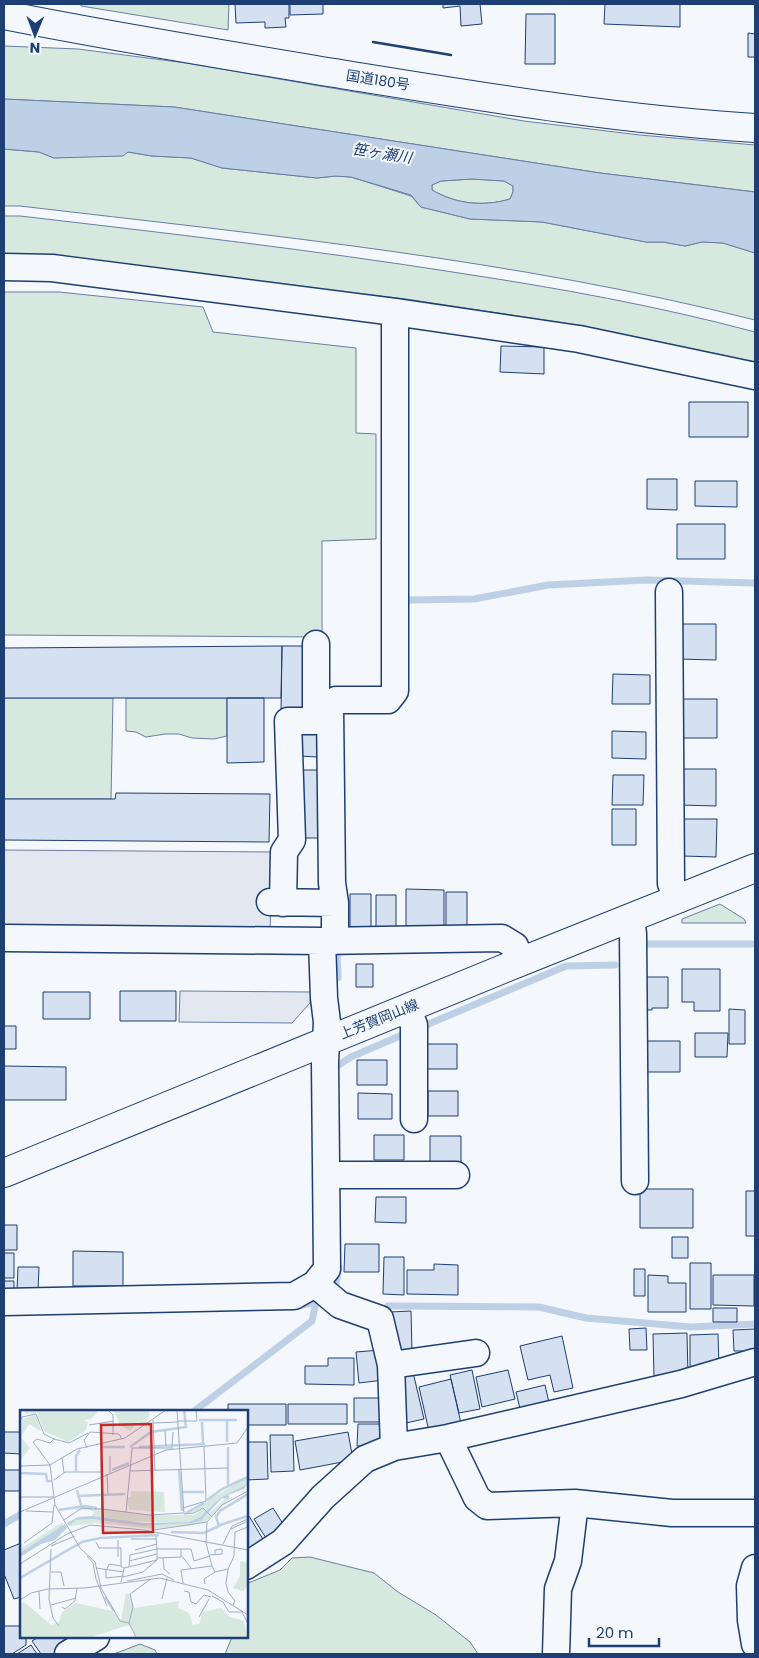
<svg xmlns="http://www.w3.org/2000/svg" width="759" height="1658" font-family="Poppins,'Noto Sans JP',sans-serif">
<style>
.green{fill:#d7e8df;stroke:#687fa3}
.parking{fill:#e3e8f0;stroke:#687fa3}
.water{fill:#bed0e5;stroke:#687fa3;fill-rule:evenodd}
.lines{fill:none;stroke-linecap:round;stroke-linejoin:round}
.stream{stroke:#bed0e5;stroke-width:7}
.building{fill:#d5e0f0;stroke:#1d3f73}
.minor-casing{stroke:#1d3f73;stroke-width:29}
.major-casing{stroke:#1d3f73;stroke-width:30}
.highway-casing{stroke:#1d3f73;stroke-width:30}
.minor{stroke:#f4f7fb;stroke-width:26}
.major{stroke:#f4f7fb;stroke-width:28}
.highway{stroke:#f4f7fb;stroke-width:28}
.wall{stroke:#1d3f73;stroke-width:2.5}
.labels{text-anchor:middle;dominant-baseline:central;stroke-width:4;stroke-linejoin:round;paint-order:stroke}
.street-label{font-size:14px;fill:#1d3f73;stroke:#f4f7fb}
.water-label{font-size:15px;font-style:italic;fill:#1d3f73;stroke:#f4f7fb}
.inset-river{fill:none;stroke:#bed0e5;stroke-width:2.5}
.inset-road{fill:none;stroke:#9eadc5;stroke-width:1}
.view{fill:#c62828;fill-opacity:0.15;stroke:#c62828;stroke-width:2.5}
.inset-edge{fill:none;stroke:#1d3f73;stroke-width:2.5}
</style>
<rect width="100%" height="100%" fill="#f4f7fb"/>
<path class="green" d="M81,4H229L228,30L81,6Z
M4,46L78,49L186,63L524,121L640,135L755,145V192L600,173L174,107L4,99Z
M4,149L39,152L54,158L128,152L152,156L191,158L222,168L317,178L335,176L351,177L411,196L421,207L470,219L542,222L646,242H663L685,246L702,242L723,243L755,253V320C514,259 266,235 20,206H4Z
M472,179L504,181L513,186V192L510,199C483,207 456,204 432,190V185L441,181Z
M4,216H20C166,233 313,250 459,273C558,288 658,306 755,332V362L583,326L406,299L52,259L4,258Z
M4,292H59L203,307L213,332L356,348V433L376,434V539L322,541V637L4,635Z
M4,698H113L111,799H4Z
M126,698H227V736L214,739L192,738L179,734H165L146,737L136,732L126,731Z
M720,904L744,919L746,923H682V919Z
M310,1557L374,1573L398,1592L436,1615L470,1642L478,1654H225L232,1637H246V1584L280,1570L292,1558Z
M140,1644L155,1650L157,1654H114Z"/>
<path class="parking" d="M4,850L273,852L270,930L4,929Z
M180,991L311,992L310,1003L292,1023L179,1022Z"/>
<path class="water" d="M4,99L174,107L600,173L755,192V253L723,243L702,242L685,246L663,242H646L542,222L470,219L421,207L411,195L351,177L335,176L317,178L222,168L191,158L152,156L128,152L123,156L54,158L39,152L4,149ZM472,179L504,181L513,186V192L510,199C483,207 456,204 432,190V185L441,181Z"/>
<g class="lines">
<path class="stream" d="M408,600L474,599L548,585L646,580L755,583
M644,944H755
M338,978L337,952H343
M419,1028L566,966L615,965
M337,1066L351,1057L409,1032
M335,1288L339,1268
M388,1306L539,1307L586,1318L691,1327L755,1324
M193,1412L312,1321L316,1302L298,1306
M4,1524L21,1514"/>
</g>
<path class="building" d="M235,4H289V18H285L286,27L265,28V22L236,23Z
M290,4H323V14L290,15Z
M443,4H480L482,24L461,26L460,6L443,8Z
M605,4H680V27L604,24Z
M526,14H555V64H525Z
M748,33L755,34V57H748Z
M501,346L544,347V374L500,372Z
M689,402H748V437H689Z
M647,479H677V510L647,509Z
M695,481H737V507L695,506Z
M677,524H725V559H677Z
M678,624H716V660L678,659Z
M282,646L281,698H4V648Z
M282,646H310L309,714H281Z
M613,674L650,675V704H612Z
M227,698H264V762L227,763Z
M679,699H717V738H678Z
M300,729L318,730V757L299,756Z
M612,731L646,732V759L612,758Z
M680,769H716V806L679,805Z
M300,770H322V838H299Z
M613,775H644L643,805H612Z
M116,793L270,794L269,842L4,840V799H115Z
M612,809H636V845H612Z
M683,819H717L716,857L683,856Z
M406,889L444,890V928H406Z
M446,892H467V927H446Z
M350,894H371V929H350Z
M376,895H396V928H376Z
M356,964H373V987H356Z
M682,969H720V1011H694V1002H682Z
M640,977H668V1008H652V1010H640Z
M120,991H176V1021H120Z
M43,992H90V1019H43Z
M729,1009L745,1010V1044H729Z
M4,1026H16V1049H4Z
M695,1033H728L727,1057H695Z
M644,1041H680V1072H644Z
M427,1044H457V1069H427Z
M357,1060H387V1085H357Z
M4,1066L66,1067V1100H4Z
M428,1091H458V1116H428Z
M358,1093L392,1094V1119H358Z
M374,1135H404V1160H374Z
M430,1136H461V1162H430Z
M640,1189H693V1228H640Z
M746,1191H755V1236H746Z
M376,1197H406V1223L375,1222Z
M4,1225H17V1250H4Z
M672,1237H688V1258H672Z
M345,1244H379V1272H344Z
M73,1251L123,1252V1286H73Z
M4,1253H14V1278H4Z
M384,1257H404V1295L383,1294Z
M690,1263H711V1309H690Z
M434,1264L458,1265V1295L407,1294V1270H434Z
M18,1267H39L38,1292L17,1291Z
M634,1269H645V1296H634Z
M648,1275L668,1276V1283H686V1312H648Z
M713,1275H754V1306L713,1305Z
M4,1281H14V1294L4,1293Z
M713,1308H737V1322H713Z
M411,1311L412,1351H391L390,1312Z
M646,1328L647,1350H630L629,1329Z
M755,1329V1351H734L733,1330Z
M687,1333L688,1376L654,1377L653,1334Z
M718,1334L719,1366L690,1367V1335Z
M562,1336L573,1388L554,1392L550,1375L528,1380L520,1346Z
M380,1350L384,1380L359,1383L356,1352Z
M328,1358H354V1385L305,1384V1366H328Z
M412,1368L424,1419L406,1423L394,1372Z
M472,1370L480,1409L459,1413L450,1375Z
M508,1370L515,1399L482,1407L476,1377Z
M451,1379L462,1428L430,1436L419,1387Z
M545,1385L550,1407L521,1413L516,1392Z
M354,1398H380V1422H354Z
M228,1404H286V1425H246V1412H228Z
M288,1404H347V1424H288Z
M358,1424H380V1446H357Z
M4,1432H21V1454L4,1453Z
M348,1432L353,1460L300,1470L295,1441Z
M270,1435H293L294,1471L271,1472Z
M246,1442H267L268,1479L246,1480Z
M4,1470H21V1491H4Z
M273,1508L285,1527L266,1538L254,1519Z
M249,1516L264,1541L246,1552V1517Z
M21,1543V1597L14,1599L4,1574V1550Z
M4,1626H21V1637H26V1645L12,1654H4Z
M39,1637H63L69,1647L57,1654H41L32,1641Z
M31,1645L37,1654H17Z"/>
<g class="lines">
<g class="minor-casing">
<path id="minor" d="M4,267L52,268L395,312L579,339L755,376
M669,592L671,884L679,899
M270,902L335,903
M283,903L284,852L292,840L288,721H316V644
M631,918L633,934L635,1181
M4,938L322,941L324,998L327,1022L325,1062L327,1269L315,1284L294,1296L4,1302
M322,941L502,938L515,946L520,962
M335,941V903L332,883L330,707L336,700H388L395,691V312
M407,1008L414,1025V1119
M326,1175H456
M315,1284L340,1305L380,1319L391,1365L394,1447
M391,1365L476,1353
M448,1438L477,1498L487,1506L575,1503L672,1513H755
M246,1566L283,1542L323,1497L365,1459L394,1447L448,1438L681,1384L755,1362
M755,1568L750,1586L751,1620L755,1644
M68,1654L96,1637
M556,1654L558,1589L568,1561L575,1503"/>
</g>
<g class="major-casing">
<path id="major" d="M4,1173L520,962L755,868"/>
</g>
<g class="highway-casing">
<path id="highway" d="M4,15C124,39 244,58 365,78C495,99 624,120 755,128"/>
</g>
<use href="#minor" class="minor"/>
<use href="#major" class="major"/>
<use href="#highway" class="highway"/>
<path class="wall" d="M373,42L451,55"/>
</g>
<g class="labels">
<g class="street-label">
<text transform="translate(378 80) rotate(9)">国道180号</text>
<text transform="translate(379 1019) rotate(-22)">上芳賀岡山線</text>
</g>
<g class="water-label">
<text transform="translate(382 153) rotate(9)">笹ヶ瀬川</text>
</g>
</g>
<g transform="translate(20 1410)">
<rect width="228" height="228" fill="#f4f7fb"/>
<path d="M3,0H76L77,3L71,9L64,10L68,12L66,20L48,32L24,21L17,3L6,4ZM94,0H128L130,4L126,13L121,15L118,11L110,21L100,15ZM16,5L21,21L9,14L1,27L10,38L0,51L2,9ZM227,67V74L200,88L180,107L168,113L109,111L72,106L74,102L70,100H53L64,96L129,105H174L187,95L177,101L165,104ZM111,81L144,82L145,102L109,100L107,87H111ZM207,87L209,90L185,112L168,116L132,119L77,113L49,116L56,110L69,109L121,116L173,113L181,111ZM43,112V117L0,143V139ZM220,151L227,152V177L223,181L213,178L220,166ZM106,183L109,184L114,198L159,191L158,198L169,203L173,215L180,213L182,202L201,198L210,207L224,211L227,227H117L109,215L71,227H0V194L4,192L31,215L39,212L42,202L56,193L92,201L101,210Z" fill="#d7e8df"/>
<path d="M227,74L224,79L208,85L210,89L202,88L181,111L173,113L121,116L71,109L56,110L49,116L47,113L58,107L72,106L124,113L169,112L180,107L200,88ZM45,114L47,118L35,130L21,134L0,147V143Z" fill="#bed0e5"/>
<path class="inset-river" d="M179,10H217M207,11V32M182,12L183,33M82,37H105M110,37L131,22L166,17L164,0M119,37L185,34M208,37V75M92,60L109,53M159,60L162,101M56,61V46L60,40M0,63L26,64L27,71H31M57,80L61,95M163,82H184M57,86L105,84M187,90L202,79L228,67M39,100L64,96L77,98M166,103L184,93M200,115L228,106M151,122L184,123L199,116L196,107L200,101L228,84M0,168L62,132L80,128L139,125M85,187L94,201"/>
<path class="inset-road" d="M88,0L93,5V25M157,0L164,104L174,103L183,98L192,107M133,10L135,61M0,11L2,7L16,4L24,24L34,29L30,33L17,29L13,32L30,55L35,95L60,138L75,152L81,178L100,211L109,213M158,11H177L176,0M134,13L158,12M69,15L94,11M145,20L146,36M34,29L49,33L68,23M152,37L153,22M67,38L64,30L70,22L99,24L102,29M153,38H112L110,61L208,58M90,46V63M42,47L44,63M0,56L30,55L57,39L105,28L146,0M87,64L88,84M34,70L45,62H81M0,87H33M163,98L186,91L184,36M74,99H82L81,13M82,99L129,105L163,103M6,101L33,102M0,102L146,40L217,33L228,17M106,102L110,61M44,110L62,98L73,99M211,119L228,111M134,120L187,112M111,129H136M76,132L79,138H101V156L104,158M4,133L32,113L34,95M203,134L212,116L228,109M31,136L55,126M31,139L29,189L33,208L39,216M115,140L137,134M190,145L202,144V139L195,140V144M67,146L73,153L76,169L87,196M162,146L171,158M98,147V130M137,148L161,147V139M143,148L144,159L150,164M109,151L137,144M0,154L47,124L70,115L124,120L228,140M109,157L110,145L137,139L136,126M76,158L104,162M86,159V168L104,166M87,159L89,154L101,156M208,159L195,162L192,156L186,133L187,112L202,95L228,81M31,162H41L44,176M103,167L123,162L137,150M107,171L142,164L154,170M101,172L104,158L137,150V139H171L174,151L190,146M163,173L161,160L192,156M185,174L184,169L195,162M19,181L20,199M164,181L169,182L171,192L176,194L184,185L191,187M192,186L203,192L209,202H222L228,214M142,189L147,168M0,190L11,183L28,179L65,178L140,168L188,180L228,205M31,195L56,188M213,195L215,191L208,182L206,173L208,159L214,146L215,122L228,117M42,197L45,199L55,191L57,178M179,207L189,189M116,227L109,213L113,197L110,184L131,169"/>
<path class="view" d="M131,14L133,122L83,123L81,15Z"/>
<rect width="228" height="228" class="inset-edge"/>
</g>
<rect width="759" height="1658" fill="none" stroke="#1d3f73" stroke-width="10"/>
<g transform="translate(35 35) rotate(181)" stroke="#f4f7fb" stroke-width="4" paint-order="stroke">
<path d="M0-4L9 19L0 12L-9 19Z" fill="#1d3f73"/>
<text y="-8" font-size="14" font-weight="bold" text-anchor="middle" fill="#1d3f73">N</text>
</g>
<path d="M589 1638v8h70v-8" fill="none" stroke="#1d3f73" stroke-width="2.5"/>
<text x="596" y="1638" font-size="15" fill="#1d3f73" stroke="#f4f7fb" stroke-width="4" paint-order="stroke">20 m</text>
</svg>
